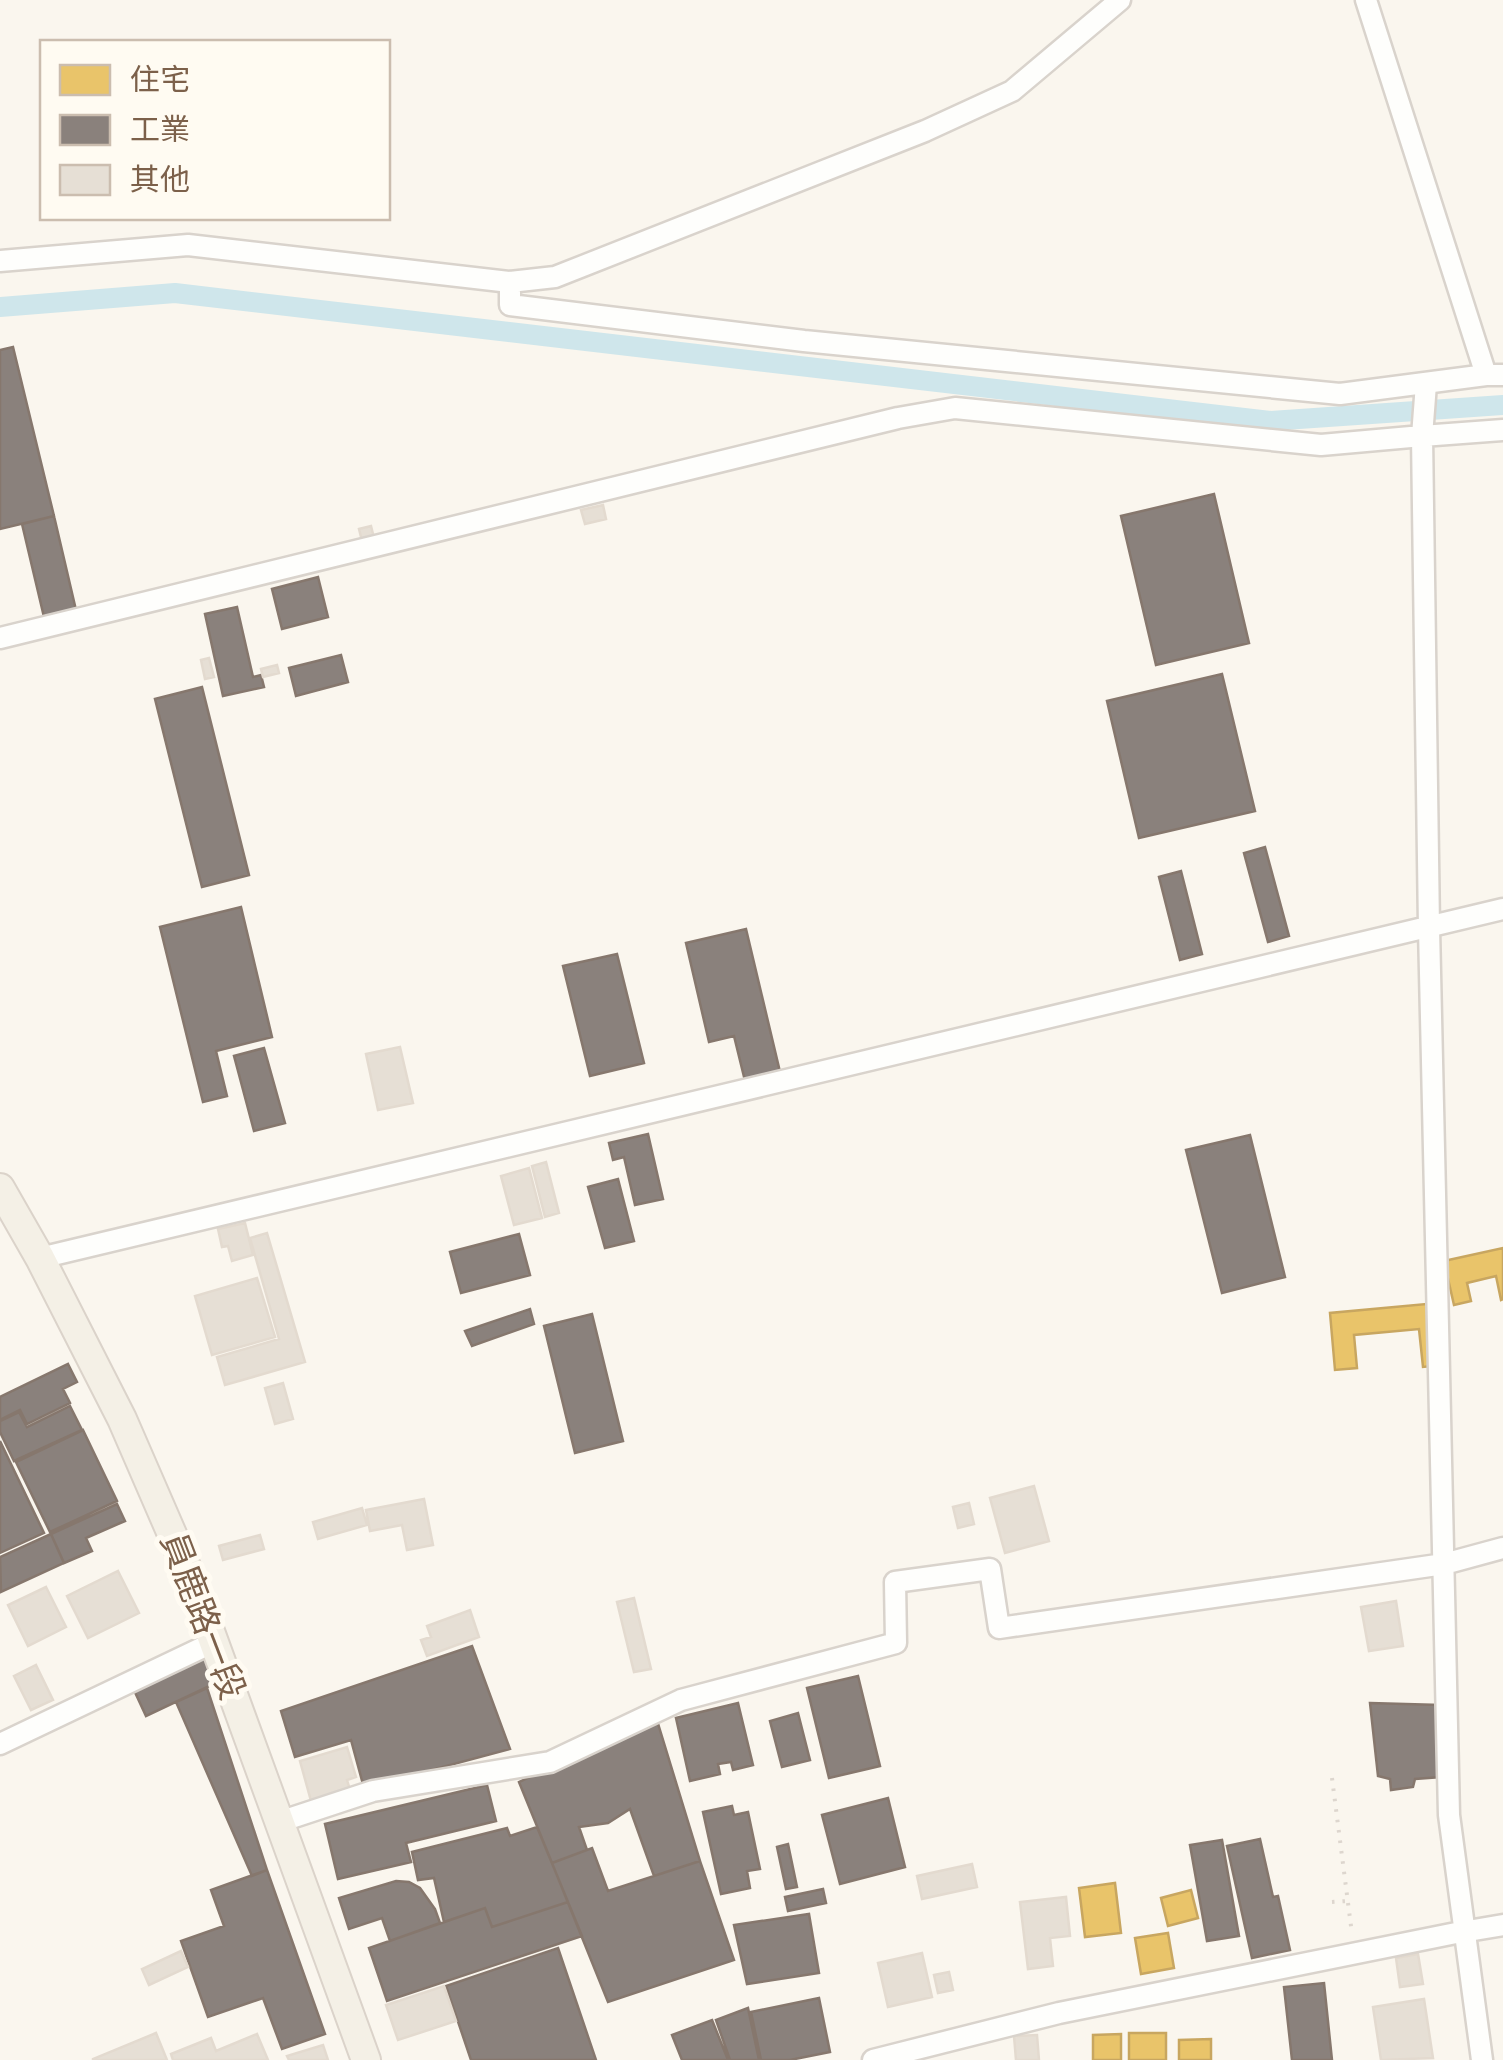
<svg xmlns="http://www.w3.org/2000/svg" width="1503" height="2060" font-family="'Space Grotesk','Noto Sans TC',sans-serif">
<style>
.homes{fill:#e9c46a;stroke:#c8a660;stroke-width:2.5}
.industry{fill:#8a817c;stroke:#86776d;stroke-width:2.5}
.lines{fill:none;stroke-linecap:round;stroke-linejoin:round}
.canal{stroke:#cfe6eb;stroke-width:20}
.building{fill:#e6dfd5;stroke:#e3dacf;stroke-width:2.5}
.minor-casing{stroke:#d9d3cc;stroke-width:25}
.major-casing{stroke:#dbd3ca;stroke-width:32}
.path{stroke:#ddd6ce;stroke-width:4;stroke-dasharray:2.5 8;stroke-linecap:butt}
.minor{stroke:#fefefc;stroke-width:20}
.major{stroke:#f4f0e6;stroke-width:28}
.labels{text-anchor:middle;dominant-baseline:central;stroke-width:10;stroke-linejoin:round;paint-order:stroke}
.street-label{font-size:35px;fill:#7c604a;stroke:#fffbf2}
</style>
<rect width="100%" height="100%" fill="#faf6ee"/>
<path class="homes" d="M1503,1248V1299L1501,1300L1496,1276L1467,1283L1471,1301L1454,1305L1444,1261Z
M1437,1303L1443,1365L1423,1367L1419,1329L1354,1335L1357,1368L1335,1370L1330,1313Z
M1115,1883L1121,1933L1085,1937L1079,1888Z
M1191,1890L1198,1918L1168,1926L1161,1898Z
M1168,1933L1174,1968L1141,1974L1135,1938Z
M1129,2033H1166V2060H1129Z
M1121,2034V2060H1093V2035Z
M1211,2039V2060H1179V2040Z"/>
<path class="industry" d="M13,347L54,516L0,529V350Z
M1214,494L1249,643L1156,665L1121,516Z
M54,516L76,610L44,617L22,524Z
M318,577L328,617L282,629L272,589Z
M237,607L253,677L261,675L264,687L223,696L205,614Z
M341,655L348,682L296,696L289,668Z
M1222,674L1255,811L1139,838L1107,701Z
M202,687L249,875L202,887L155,699Z
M1265,847L1289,936L1268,942L1244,853Z
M1181,871L1202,954L1180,960L1159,877Z
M241,907L272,1037L216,1051L227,1096L203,1102L160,927Z
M746,929L781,1076L746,1085L734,1036L709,1042L686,943Z
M617,954L644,1063L590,1076L563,966Z
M264,1048L285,1123L254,1131L234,1056Z
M648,1134L663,1199L635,1205L624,1157L613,1160L609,1143Z
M1250,1135L1285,1277L1222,1293L1186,1150Z
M618,1179L634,1241L605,1248L588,1187Z
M519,1234L530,1275L461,1293L450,1252Z
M530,1309L534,1324L472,1346L465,1331Z
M592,1314L623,1441L575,1453L544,1326Z
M68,1364L77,1382L63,1389L70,1403L27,1424L20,1410L0,1420V1397Z
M70,1406L82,1430L14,1461L0,1432V1421L19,1412L27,1427Z
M83,1430L117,1501L50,1532L16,1462Z
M0,1441L44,1533L0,1553Z
M117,1504L125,1521L86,1538L92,1551L64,1563L51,1534Z
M51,1534L64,1563L1,1592L0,1557Z
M472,1646L510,1749L364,1788L351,1740L295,1757L281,1711Z
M205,1658L216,1683L146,1716L134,1690Z
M858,1676L880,1766L829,1778L807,1688Z
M207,1688L267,1870L252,1876L176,1702Z
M738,1703L753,1765L733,1770L731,1762L718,1764L720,1774L690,1781L676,1718Z
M1370,1703L1440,1705L1441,1777L1415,1779L1413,1787L1391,1790L1390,1779L1378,1776Z
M798,1713L810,1760L782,1767L770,1721Z
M656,1717L700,1861L654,1876L630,1809L608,1823L579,1827L587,1850L552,1863L519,1782Z
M487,1785L496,1821L406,1843L411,1862L338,1879L325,1824Z
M888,1798L905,1867L840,1884L822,1815Z
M732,1806L734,1815L748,1812L760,1869L747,1871L750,1888L721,1894L703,1812Z
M537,1827L568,1902L492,1927L485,1908L444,1922L434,1878L418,1880L412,1852L507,1828L510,1836Z
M1260,1839L1273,1897L1278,1896L1290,1950L1252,1958L1227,1846Z
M1222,1840L1239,1936L1207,1941L1190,1845Z
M788,1844L797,1887L786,1889L777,1847Z
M592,1848L608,1891L700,1861L734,1960L608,2002L552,1863Z
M267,1870L325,2034L282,2049L263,1998L208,2017L181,1941L224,1926L211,1890Z
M396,1881L409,1882L420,1888L435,1909L440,1923L390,1941L382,1918L349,1929L339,1898Z
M823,1889L826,1903L788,1911L785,1897Z
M568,1902L582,1936L387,2001L369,1948L485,1908L492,1927Z
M809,1914L819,1973L747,1984L734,1925Z
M558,1948L596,2060H471L446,1986Z
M1324,1983L1332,2060H1292L1284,1987Z
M819,1998L830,2052L790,2060H761L751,2012Z
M748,2008L759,2060H730L716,2020Z
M712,2020L728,2060H682L672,2035Z"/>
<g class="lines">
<path class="canal" d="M0,307L175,293L1270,421L1503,405"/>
</g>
<path class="building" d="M603,505L606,519L585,524L581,510Z
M371,526L374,538L362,541L359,529Z
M209,658L214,677L205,679L201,660Z
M277,665L279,673L263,677L261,669Z
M400,1047L413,1103L378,1110L366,1054Z
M546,1162L559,1213L545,1217L532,1166Z
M529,1168L542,1218L514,1225L501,1176Z
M245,1223L253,1255L232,1261L228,1246L222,1247L218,1229Z
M267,1233L305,1362L225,1385L217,1357L279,1339L250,1238Z
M257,1278L275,1337L212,1355L195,1296Z
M283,1383L293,1419L275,1424L265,1388Z
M1034,1486L1049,1541L1005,1553L990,1498Z
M424,1499L433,1545L407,1550L402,1525L370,1531L366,1510Z
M969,1503L974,1524L958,1528L953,1507Z
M362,1508L367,1525L318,1539L313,1522Z
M260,1535L264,1549L223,1560L219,1546Z
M118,1571L139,1613L88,1638L67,1596Z
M46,1587L66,1627L28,1646L8,1605Z
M634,1598L651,1669L634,1672L617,1602Z
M1396,1601L1403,1646L1369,1651L1361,1607Z
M470,1610L479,1637L427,1656L421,1640L431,1637L427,1626Z
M36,1665L53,1700L31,1710L14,1676Z
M347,1747L356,1777L347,1780L350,1790L311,1801L300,1761Z
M972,1864L977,1887L922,1899L917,1876Z
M1066,1897L1070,1936L1050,1938L1053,1966L1028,1969L1020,1902Z
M181,1951L188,1967L149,1985L142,1969Z
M922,1953L932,1997L888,2007L878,1963Z
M1418,1954L1423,1984L1400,1987L1396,1958Z
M949,1972L953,1990L938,1993L934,1975Z
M444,1986L456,2021L398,2040L386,2005Z
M1424,1999L1433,2058L1381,2060L1373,2007Z
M156,2033L167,2060H93V2059Z
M257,2034L268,2060H173L171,2054L211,2038L216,2051Z
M1037,2035L1039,2060H1016L1014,2036Z
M323,2045L328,2060H289L287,2056Z"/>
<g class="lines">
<g class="minor-casing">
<path id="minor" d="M1366,0L1486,375
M0,261L188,245L510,282V305L804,341L1340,394L1486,375H1503
M510,282L555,277L925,131L1012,91L1120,0
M0,638L898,418L955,408L1321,445L1422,436L1426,384
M40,1258L1503,909
M0,1744L214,1642
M279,1822L373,1791L550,1762L681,1700L896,1643L895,1582L990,1569L999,1628L1444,1564L1503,1548
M873,2060L1059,2013L1456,1933L1503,1925
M1482,2060L1449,1815L1429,928L1422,436L1503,430"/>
</g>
<g class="major-casing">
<path id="major" d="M0,1188L40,1258L122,1419L188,1571L366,2060"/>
</g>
<path class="path" d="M1332,1778L1352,1934
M1332,1902L1348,1901"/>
<use href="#minor" class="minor"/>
<use href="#major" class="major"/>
</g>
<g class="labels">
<g class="street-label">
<text transform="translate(203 1616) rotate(69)">員鹿路一段</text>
</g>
</g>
<rect x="40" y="40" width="350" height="180" fill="#fffbf2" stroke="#cbbdaf" stroke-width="2.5"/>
<rect x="60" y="65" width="50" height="30" fill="#e9c46a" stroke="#cbbdaf" stroke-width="2.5"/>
<text x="130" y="90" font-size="30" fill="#7c604a">住宅</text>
<rect x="60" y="115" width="50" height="30" fill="#8a817c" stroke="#cbbdaf" stroke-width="2.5"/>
<text x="130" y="140" font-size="30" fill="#7c604a">工業</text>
<rect x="60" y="165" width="50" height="30" fill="#e6dfd5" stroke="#cbbdaf" stroke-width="2.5"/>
<text x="130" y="190" font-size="30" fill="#7c604a">其他</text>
</svg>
